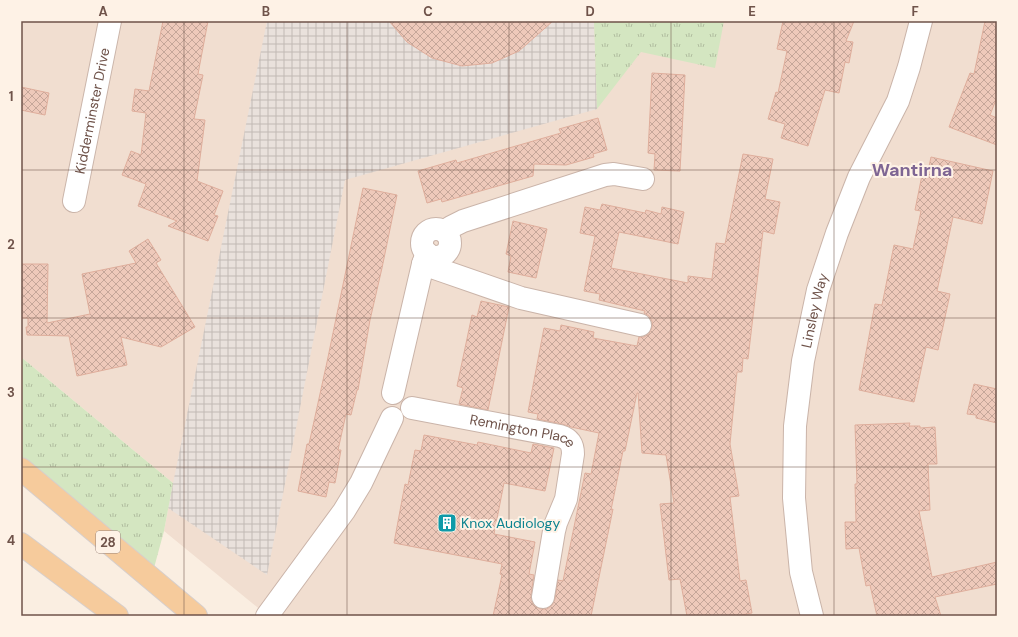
<svg xmlns="http://www.w3.org/2000/svg" width="1018" height="637" font-family="'DM Sans',sans-serif">
<style>
.residential{fill:#f1ded0}
.industrial{fill:url(#industrial-grid)}
.park{fill:url(#park-tufts)}
.building{fill:url(#building-cross-hatch);stroke:#dfae9c}
.lines{fill:none;stroke-linecap:round;stroke-linejoin:round}
.minor-casing{stroke:#cab4a9;stroke-width:24}
.major-casing{stroke:#d7cfcc;stroke-width:24}
.minor{stroke:#fff;stroke-width:22}
.major{stroke:#f6cb9c;stroke-width:22}
.grid{fill:none;stroke:#6f534a;stroke-width:1;stroke-opacity:0.55}
.labels{text-anchor:middle;dominant-baseline:central;stroke-width:4;stroke-linejoin:round;paint-order:stroke}
.shield{fill:#fef2e6;stroke:#9a8379;stroke-width:1}
.shield-label{font-size:13px;font-weight:bold;fill:#6f534a}
.street-label{font-size:14px;fill:#6f534a;stroke:#fef2e6}
.culture-label{font-size:14px;fill:#0d838f;stroke:#fef2e6;text-anchor:start}
.district-label{font-size:18px;font-weight:bold;fill:#7e6593;stroke:#fef2e6}
.neatline{fill:none;stroke:#6f534a;stroke-width:1.5}
.grid-label{font-size:13px;text-anchor:middle;font-weight:bold;fill:#6f534a}
</style>
<defs>
<pattern id="industrial-grid" width="8" height="8" patternUnits="userSpaceOnUse"><rect width="8" height="8" fill="#e9e1dc"/><path d="M0 4h8M4 0v8" fill="none" stroke="#c1b9b4"/></pattern>
<pattern id="park-tufts" width="24" height="20" patternUnits="userSpaceOnUse"><rect width="24" height="20" fill="#d4e6c1"/><path d="M3 7l-1-3M5 7V3M7 7l1-3M15 17l-1-3M17 17v-4M19 17l1-3" fill="none" stroke="#b0bd9f"/></pattern>
<pattern id="building-cross-hatch" width="8" height="8" patternUnits="userSpaceOnUse"><rect width="8" height="8" fill="#eec9ba"/><path d="M0 0l8 8M0 8l8-8" fill="none" stroke="#c5a699"/></pattern>
</defs>
<rect width="100%" height="100%" fill="#faeee1"/>
<path class="residential" d="M21,21H997V616H268L164,531L173,483L21,357Z"/>
<path class="industrial" d="M267,21H594L597,109L345,180L267,575L168,508Z"/>
<path class="park" d="M594,21H724L715,68L641,52L597,109Z
M21,357L173,483L164,531L151,579L21,469Z"/>
<path class="building" d="M163,21H208L198,74L203,75L194,119L205,120L197,181L223,191L214,215L218,216L208,241L168,226L177,221L138,206L146,184L122,175L131,151L141,155L146,113L132,111L135,89L149,91Z
M389,21H553L519,51L492,63L462,66L432,58L407,42Z
M783,21H854L846,41L853,42L849,63L845,62L839,93L825,90L808,146L781,138L785,124L768,119L776,92L778,93L787,51L777,49Z
M985,21H997V97L990,115L997,118V145L949,127L970,73L974,74Z
M652,73L685,75L680,171L654,170L655,154L648,153Z
M21,87L49,93L45,115L21,110Z
M598,118L607,150L593,154L594,157L566,165L534,164L533,176L442,202L441,199L427,203L418,171L456,160L457,163L561,133L559,129Z
M743,154L773,159L765,199L780,202L774,234L763,231L748,359L743,358L742,372H737L730,444L739,496L730,497L740,581L746,580L752,613L736,616H687L680,579L669,580L660,504L674,503L666,455L642,453L638,393H637L625,451H623L611,510L613,509L591,616H493L502,575L500,574L502,564L394,543L405,484L408,485L415,450L421,451L424,435L477,445L478,442L531,453L533,444L554,448L545,491L504,483L494,534L535,542L529,574L534,575L531,595V601L535,606L541,609H547L552,605L555,599L558,580L563,581L585,473L591,474L599,433L571,427L562,424L537,419L538,414L528,412L544,328L560,331L561,325L594,332L593,338L637,346L639,337H644L649,334L652,327V321L649,316L644,313L645,311L599,300L600,294L584,291L595,236L580,233L585,207L600,210L602,204L645,213L646,210L661,214L662,207L684,212L678,244L619,232L611,268L688,283V276L712,279L716,243L725,244Z
M931,157L993,171L982,224L953,217L937,291L950,294L938,350L926,347L914,402L859,390L875,304L882,305L894,245L913,249L921,211L915,210L922,175L927,176Z
M363,188L397,195L382,268L370,320L358,390H357L351,415L346,414L338,450H341L335,483L329,482L326,497L298,491L307,444H309L327,362Z
M513,221L547,229L536,278L508,272L511,256L506,254Z
M148,239L161,260L156,263L195,327L161,347L121,337L127,365L77,376L69,336L27,335L26,327H28V318H21V264H48L47,323L90,314L82,274L136,263L129,251Z
M481,301L509,307L488,410L459,404L463,388L457,386L472,315L477,317Z
M974,384L997,389V423L976,418V415L967,414Z
M910,423L909,426H920V428L935,427L937,464H928L930,510L919,511L932,577L997,562V584L935,597L941,616H877L870,585L866,586L859,548L846,549L845,522H856L855,484H857L855,425Z"/>
<g class="lines">
<g class="minor-casing">
<g id="minor">
<path id="s1" d="M74,201L110,21"/>
<circle cx="436" cy="243" r="14"/>
<path d="M445,232L451,227L463,221L605,175L614,174L643,179"/>
<path d="M423,264L521,298L640,325"/>
<path d="M393,393L423,264L427,253"/>
<path id="s2" d="M412,408L560,436C570,439 573,444 573,454L566,499L556,523L554,531L543,597"/>
<path d="M267,616L344,511L361,483L392,418"/>
<path id="s3" d="M812,616L801,572L794,498L795,426L803,361L818,290L837,233L859,177L898,101L909,67L921,21"/>
</g>
</g>
<g class="major-casing">
<path id="major" d="M21,469L196,616
M21,544L117,616"/>
</g>
<use href="#minor" class="minor"/>
<use href="#major" class="major"/>
</g>
<path class="grid" d="M184,21V616M347,21V616M509,21V616M671,21V616M834,21V616M21,170H997M21,318H997M21,467H997"/>
<defs>
<g id="building-square" transform="scale(1)"><rect x="-9" y="-9" width="18" height="18" rx="4" fill="#0f9aa8" stroke="#fef2e6"/><path d="M-4-6H4V6H1V3H-1V6H-4ZM-2.5-4.3h1.7v1.8h-1.7ZM.8-4.3h1.7v1.8H.8ZM-2.5-1h1.7V.8h-1.7ZM.8-1h1.7V.8H.8Z" fill="#fff"/></g>
</defs>
<g fill-rule="evenodd">
<use href="#building-square" x="447" y="523"/>
</g>
<g class="labels">
<rect class="shield" x="96" y="531" width="24" height="22" rx="3"/>
<g class="shield-label">
<text x="108" y="542">28</text>
</g>
<g class="street-label">
<text stroke="none"><textPath href="#s1" startOffset="92">Kidderminster Drive</textPath></text>
<text stroke="none"><textPath href="#s3" startOffset="309">Linsley Way</textPath></text>
<text stroke="none"><textPath href="#s2" startOffset="113">Remington Place</textPath></text>
</g>
<g class="culture-label">
<text x="461" y="523">Knox Audiology</text>
</g>
<g class="district-label">
<text x="912" y="170">Wantirna</text>
</g>
</g>
<rect width="1018" height="637" fill="none" stroke="#fef2e6" stroke-width="44"/>
<rect x="22" y="22" width="974" height="593" class="neatline"/>
<g class="grid-label">
<text x="103" y="16">A</text>
<text x="266" y="16">B</text>
<text x="428" y="16">C</text>
<text x="590" y="16">D</text>
<text x="752" y="16">E</text>
<text x="915" y="16">F</text>
<text x="11" y="101">1</text>
<text x="11" y="249">2</text>
<text x="11" y="397">3</text>
<text x="11" y="545">4</text>
</g>
</svg>
